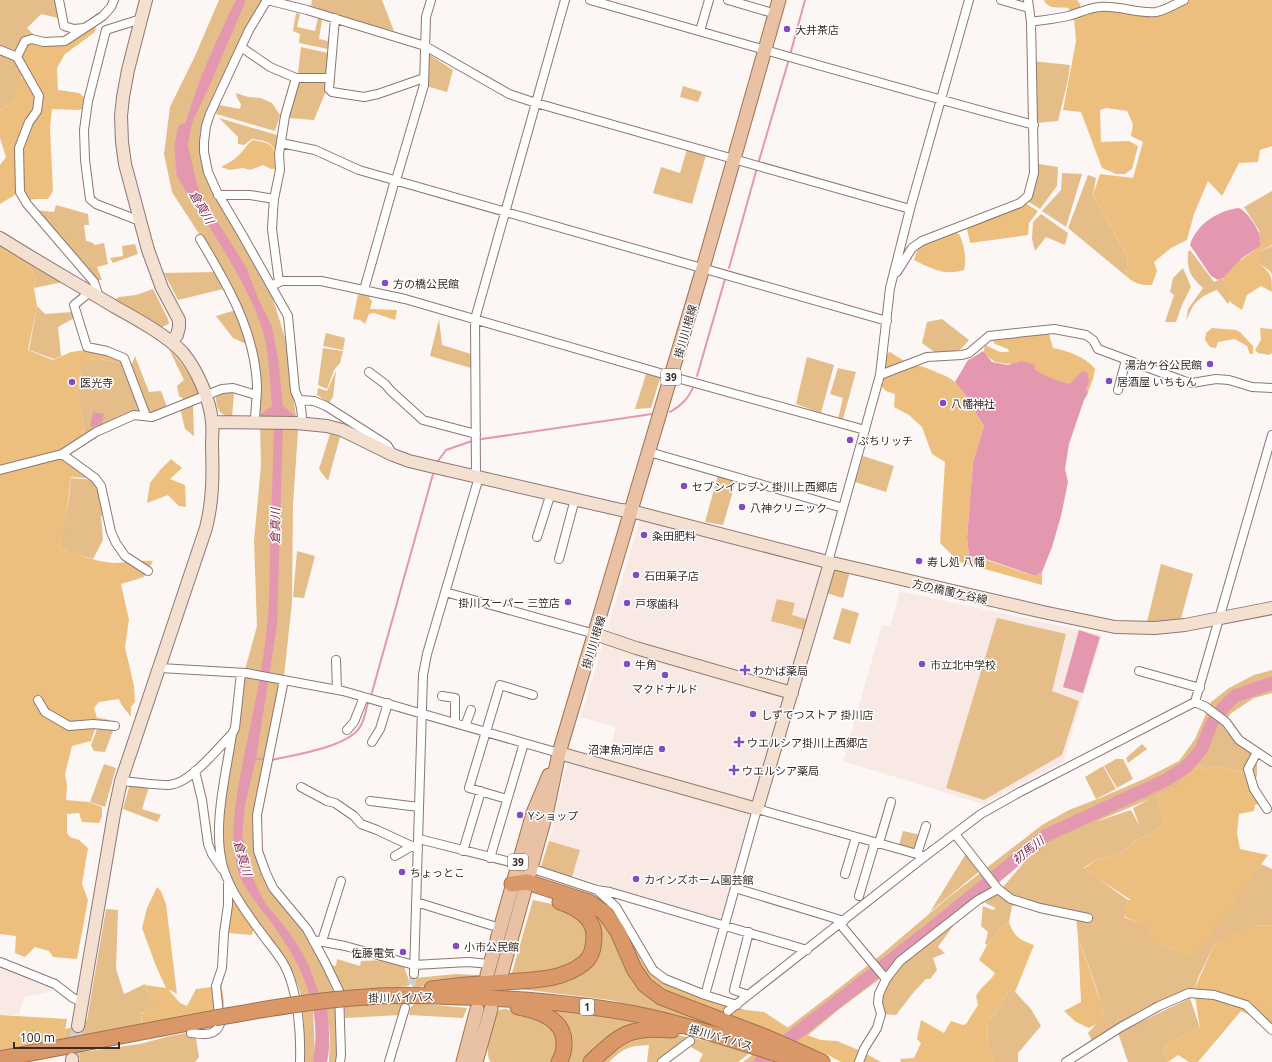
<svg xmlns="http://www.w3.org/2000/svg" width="1272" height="1062" font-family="'Noto Sans','Noto Sans JP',sans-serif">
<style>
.built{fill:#f8e9e5}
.green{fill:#e4bd89;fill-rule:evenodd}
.forest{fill:#edbf7f}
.water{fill:#e498b0}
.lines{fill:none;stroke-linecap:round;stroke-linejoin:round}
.stream{stroke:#e498b0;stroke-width:2}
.river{stroke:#e498b0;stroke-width:13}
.street-tunnel{stroke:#d4cecb;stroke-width:8;stroke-dasharray:8 4;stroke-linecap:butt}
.secondary-tunnel{stroke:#d4cecb;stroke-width:12;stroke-dasharray:12 6;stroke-linecap:butt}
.street-casing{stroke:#8f7770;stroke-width:10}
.secondary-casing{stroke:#8f7770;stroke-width:14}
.primary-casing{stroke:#a17251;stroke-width:15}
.highway-casing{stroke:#a17251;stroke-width:17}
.street{stroke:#fff;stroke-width:8}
.secondary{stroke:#f4e0d1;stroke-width:12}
.primary{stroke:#e9c1a4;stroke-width:13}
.highway{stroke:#da9767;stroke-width:15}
.highway-bridge-casing{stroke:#a17251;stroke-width:17;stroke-linecap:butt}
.highway-bridge{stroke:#da9767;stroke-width:15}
.poi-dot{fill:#824bc2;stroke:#fff;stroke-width:1.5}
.labels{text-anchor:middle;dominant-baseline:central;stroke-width:3;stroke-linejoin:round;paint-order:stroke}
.shield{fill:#fff;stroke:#726b69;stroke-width:1}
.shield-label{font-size:10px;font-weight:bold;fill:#362c29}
.poi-label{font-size:11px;fill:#362c29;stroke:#fff;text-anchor:start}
.street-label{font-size:11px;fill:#362c29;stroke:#fff}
.water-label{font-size:12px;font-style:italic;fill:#81294d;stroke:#fff}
</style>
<rect width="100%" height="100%" fill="#fcf6f4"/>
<path class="built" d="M640,520L824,568L724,921L541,866L552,832L554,816L569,758L605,769L616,727L581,717Z
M900,591L1102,635L1063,762L983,804L843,761L882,625L890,626Z
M0,962L55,984L53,991L24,997L19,1015H0Z"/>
<path class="green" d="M0,0H59L62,19L41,14L27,28L40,41L19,51L6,50L24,67L16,100L0,110Z
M219,0H262L206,126L210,185L267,280L286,341L298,431L293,504L292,602L283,686L255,844L267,876L313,944L335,995L313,1008L315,1054L313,1062H304V1026L302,998L297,983L282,955L229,886L220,851L221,807L243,677L257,626L254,541L261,466L259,380L251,336L216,260L172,192L164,154L170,107L195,56Z
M312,0H382L394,31L355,21L311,6Z
M296,13L300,14L297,27L315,31L318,18L322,20L319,39L328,41L331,24L328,49L299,43L300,34L293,31Z
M301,47L328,53L326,91L314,120L289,118L298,73Z
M427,53L453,70L447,92L426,86Z
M1032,61L1070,65L1068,80L1058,121L1036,123Z
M683,86L702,92L698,102L680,97Z
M236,93L248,97L261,98L272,103L280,115L275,131L216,114L219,105L240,109L241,104L237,98Z
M219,118L280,136L277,154C271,141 266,141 252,139L244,145L238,144V137Z
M687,149L706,155L692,204L653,193L661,167L680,173Z
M1039,164L1058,167L1057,186L1040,209L1024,199L1034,165Z
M1062,173L1082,174L1066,227L1042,211L1061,190Z
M1088,175L1096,178L1093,195L1128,258L1126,276L1068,228Z
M1272,191V238L1260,246L1259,230L1244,207Z
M56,205L88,214L89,225H84L86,241L91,242L95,245L104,243L108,264L97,267L102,280H96L34,210L54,212Z
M1041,214L1068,233L1065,245L1046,237L1035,251L1032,239L1033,222Z
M0,239L63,282L34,288L36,280L32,270L10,252L0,250Z
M135,244L138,254L113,263L110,258L123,256L122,246Z
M1272,246V275L1270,271L1260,264V252Z
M1190,250L1214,282L1223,278L1230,300L1228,304L1217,290C1198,297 1193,303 1186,322L1188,309L1203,288C1190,276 1187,271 1188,252Z
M1183,268L1191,287L1182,305L1176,322H1165L1174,295L1170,292L1173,278Z
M214,272L223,289L178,300L164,273Z
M153,289L168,319L169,324L162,327L114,300L119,297L136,295Z
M37,306L45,314L72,312L74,309L76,317L58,327L61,356L54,359L29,350Z
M236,310L245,335L246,344L233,338L216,316Z
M439,319L442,345L471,354V368L430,356Z
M942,319L969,340L960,350L937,354L922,343L927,322Z
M326,333L345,338L343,350L323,346Z
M323,348L343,351L340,363L334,370L327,389L318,385Z
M169,349C184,365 190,375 200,395L185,400L179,396L177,386L184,380Z
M135,356L149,392L161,391L167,407L149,414L131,366Z
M807,357L834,365L821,413L796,404Z
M94,358L121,363L124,358L146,416L134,415L84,435L81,406L77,392L81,373L79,367Z
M838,368L856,372L843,419H838L843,398L830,394Z
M336,371L333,397L329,403L317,395L318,388L327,391Z
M647,371L661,375L651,408L635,409Z
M223,392L234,393L232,417C218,415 216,408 216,395Z
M193,403L194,436L185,429L180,408Z
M330,434L340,437L328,481L319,469Z
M863,456L894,466L886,492L855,482Z
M718,475L736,481L723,525L705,522Z
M71,478L95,480L107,514L101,516L103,540L93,559L74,554L59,547C65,524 69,502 71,478Z
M297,551L315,556L304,598L293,597Z
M1161,564L1193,574L1179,626L1147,622Z
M832,569L850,571L843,598L826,593Z
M777,599L795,603L792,615L806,619L804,630L771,621Z
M842,608L859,613L850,644L833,639Z
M997,618L1066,634L1052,691L1079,701L1062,755L984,800L946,788Z
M1272,670V693L1254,698L1230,714L1223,727L1227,732L1257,752V774L1244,773L1219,766L1205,769L1199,765L1174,789L1157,796L1165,823L1150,835L1136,840L1123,852L1096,860L1083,868L1128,900L1124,917L1145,926L1156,943L1173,949L1187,957L1261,864L1272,869V926L1258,925L1214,945L1198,978L1194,990C1156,996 1124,1021 1092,1041L1088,1033L1104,1015L1097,990L1078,937L1076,916L1009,893L1003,887L1032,853L958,919L938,947L945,953L933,958L937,970L930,979H926L913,993L896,1015L881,1014L879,998L885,975L838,1010L776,1062H743L833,993L882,954L949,897L1042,825L1069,810L1100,798L1144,779L1179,761L1195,739L1211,702L1229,688L1254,675ZM1150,799L1133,808L1140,827L1131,810L1095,822Z
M114,728L105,752L94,751L91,745L97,729Z
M1142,744L1147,749L1128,763L1126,758Z
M1116,759H1123L1133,779L1117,788L1104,766Z
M104,764L116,768L105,807L90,802Z
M1103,766L1116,789L1096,799L1085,777Z
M130,784L149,787L142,809L161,815L157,822L123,809Z
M903,831L921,835L917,850L899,845Z
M549,841L580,850L572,877L540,869Z
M967,852L981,870L930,912Z
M999,891L1017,904L1012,906L1009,922L998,931L996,935L987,945L985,944L988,932L981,926L983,906L993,910L996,908L985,903Z
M533,900L561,906L589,927L584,958L556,974L511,976Z
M580,907L602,917L627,963L765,1042L669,1014L610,1000L512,988L593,957Z
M106,909L118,910L116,969L124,994L145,984L149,997L155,998C153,1006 148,1012 141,1013L142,1027L63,1042L65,1029L83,1025L87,1020Z
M337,959L360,966L361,961L384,960L404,966L408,978L409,986L345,994L329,965L336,966Z
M456,974L498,976L412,988L415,978Z
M1008,992H1015L1031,1009L1041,1026L1018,1053V1062H994V1058L988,1045L987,1020L994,1015Z
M1190,998L1200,1028L1169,1042L1163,1050L1168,1062H1128L1118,1033Z
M337,1003L338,1024L337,1062H329L330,1036L325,1005Z
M402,1003L400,1015L345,1018L344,1006Z
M415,1003L467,1008L463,1018L409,1015L410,1008Z
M505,1009L533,1015L559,1034L554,1062H491L489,1060C486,1046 489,1021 499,1010Z
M541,1009L574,1011L650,1025L585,1062H564L569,1040Z
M663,1032L730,1046L751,1052L738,1062H699L703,1054L691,1047L693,1044L689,1040L661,1062H647L649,1045C628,1046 624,1048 609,1062H595L629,1038Z
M186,1033L196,1038L199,1057L195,1062H79L80,1058L73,1057L74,1053L140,1044L170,1036Z"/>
<path class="forest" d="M1044,0H1077L1080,4V9L1071,11L1068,8C1059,7 1048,10 1044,0Z
M1176,0H1272V146L1260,150L1258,162L1239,163L1222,196L1208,181L1194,214L1187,240L1171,248L1154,262L1157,271L1152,285C1140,285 1135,284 1126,276L1128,258L1093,195L1100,174L1133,178L1143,142L1131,136L1133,124L1127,111L1106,108L1100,110L1101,142L1129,141L1138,146L1132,169L1125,174H1116L1102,168L1081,112L1063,110L1076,41L1074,18L1095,10L1122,11L1148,15Z
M98,12L95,32L65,54L57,68L58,90L79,93L85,98L82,109L78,110L52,109L50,128L53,191L48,199H34L25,202L18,193L0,204V165L6,157L0,138V110L16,100L14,86L28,72L17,57L25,41L72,37Z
M253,140C274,143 277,147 275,169H271L263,165L250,170L243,168L230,170L221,167C228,163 235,160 240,154C245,149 247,144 253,140Z
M1022,201L1038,211L1029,223L1028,235L970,243L966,224Z
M955,233L959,234C964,243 967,260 964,270C944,276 932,269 914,260C915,257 916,253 917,251C923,240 944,236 955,233Z
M1272,236V245L1260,252V264C1272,275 1272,275 1272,292L1261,286L1247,295L1242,310L1230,302L1223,278L1224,271L1248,255Z
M0,250L10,252L32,270L36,280L34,288L37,306L28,350L53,360L71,352L85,350L123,359L121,363L94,358L80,367L81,373L77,392L81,404L84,437L60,452L96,479L71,477L65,525L59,547C72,554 101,563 116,563C128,562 141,560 153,561L144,577L121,584L129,620L125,647L134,686L135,702L131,707V717L121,704L119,699L99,702L94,708L97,718C105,719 111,718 115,726H96L91,741L72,746L65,774L67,785L66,800L89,802L102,807V817L99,823L82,822L79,813L67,814V833L70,837L79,840L88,848L82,884L88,900L77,959L53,957L49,951L35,947L25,957L15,953L16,936L0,934Z
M358,294L370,296L369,298L372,301L370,309L397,310L395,320L374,313L369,314L365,324L360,320L353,319Z
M1212,328L1236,330L1240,332L1253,346V354H1250L1247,346L1235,339L1218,342L1216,348L1210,347L1205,340L1206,333Z
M1260,328L1272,329V353L1269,355L1258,353L1255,350L1261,340Z
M1049,334L1053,348C1068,351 1086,357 1095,369L1093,379L1086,397L1017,365L995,362L984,354V350L985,345L1000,352H1009L1008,349L995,344L991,338Z
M890,352L909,364L924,367L948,377L955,382L973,405L977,415L984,426L973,464L967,538L969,556C992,560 1013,570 1035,576L1042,572V585L959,562L940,543L945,462L932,454L922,427L909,415L894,407L895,394L886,391L878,383L884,355Z
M171,459L182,468L170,479L185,485L186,507L179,506L168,495L147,503L150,483L161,469Z
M1199,765L1205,769L1219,766L1244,773L1257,774L1254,789L1266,802L1255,805L1254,811L1239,814L1237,833L1240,849L1268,855L1204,944L1187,958L1173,949L1155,943L1144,926L1124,916L1128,900H1131L1083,869L1096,860L1123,852L1136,840L1150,835L1165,823L1157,796L1173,789Z
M157,887L161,891L166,904L177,994L168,989L180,1003L187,1006L196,989L212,987L221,981L224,1002L223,1010L142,1027L141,1014C148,1011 153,1006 154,998L149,997L145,985L166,988L156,966L142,928L147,908Z
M230,891L254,927L252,935L228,933Z
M598,895L616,911L641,960L649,972L661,981L697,997L746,1010L764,1012L790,1029L821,1040L837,1041L861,1051L881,1062H841L828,1055L668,996L655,986L594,900Z
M1009,922C1014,937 1020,940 1034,945L1015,992H1008L994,1015L987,1020L988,1045L994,1058V1062H901L900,1059L914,1058L921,1043L917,1039L921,1020L944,1033L951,1021L963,1025L966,1024L978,1005L976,996C982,985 989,983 995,973L979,960L987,945L996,935L998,931Z
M1258,925L1272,926V1028L1260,1020L1241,1011L1198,1062H1189L1178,1055L1168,1062L1163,1050L1169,1042L1200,1028L1194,990L1214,945L1237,932Z
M1078,937L1102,1006L1104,1015L1098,1023L1089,1028L1076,1022L1064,1011L1081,1002Z
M0,1015L67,1019L63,1042L0,1055Z"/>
<path class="water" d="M236,0H246L212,80L193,121L187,142L199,192L246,267L258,298L272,327L278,359L283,406L296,416L294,418L260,417V415L272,406C270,383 269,352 263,331C255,305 240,278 226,254C207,221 179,187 181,147C181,133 187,119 191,106C203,69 219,35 236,0Z
M1238,208C1245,209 1256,225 1259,233C1260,237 1260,242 1260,246L1241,259L1223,278L1218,280L1211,276L1190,245C1196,225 1217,211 1238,208Z
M983,351L992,362L1008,365L1021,361L1035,365V370C1047,376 1057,382 1070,384L1082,371L1087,372L1089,382L1086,389L1088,393L1084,400L1069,444L1065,469L1068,482L1061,516L1052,547L1042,572L1035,576L983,558L969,556L967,538L973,463L984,426L977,415L973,405L955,382L968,360L972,358Z
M93,412L104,414L101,428L90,426Z
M274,427H283L277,625L256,759L245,805L242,836L248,856L250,871L256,885L265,903L288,931L299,947L309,966L320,997L326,996C327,1017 332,1041 327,1062H313C323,1005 301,963 268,918C259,906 242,886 238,871C228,831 237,795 244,756C253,713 263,670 267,626C270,603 269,579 270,556C271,513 273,470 274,427Z
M1079,630L1100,637L1083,693L1063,687Z"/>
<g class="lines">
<path class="stream" d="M790,55L805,0
M758,164L789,59
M729,268L757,168
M697,376L725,279
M670,412C682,405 689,398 694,385
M482,439L652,414
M438,461L446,450L472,441
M371,696L433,474
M253,759H264
M272,760C294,755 348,747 360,727C365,719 366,708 369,700"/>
<path class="river" d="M184,130L181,147L183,173L192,189
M789,1039L926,933L1045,836L1164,781L1185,768L1201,750L1212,723L1223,708L1235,696L1272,683
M760,1062L766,1057"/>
<path class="street-tunnel" d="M405,1008L414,974"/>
<path class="secondary-tunnel" d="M72,1059L78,1026"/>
<g class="street-casing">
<path id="street" d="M59,0L64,26L74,29L84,28
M267,0L307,10L425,46L509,94L536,103L910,209
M267,0L249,30L210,114L206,126L204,142V152L208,172L217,192L243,236L288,316L295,391C301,402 302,411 302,423
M590,0C738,42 885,85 1034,125
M728,0L776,14
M1001,0L1029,8
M335,18L329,89L332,92L364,97L378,94L424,78
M1031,22C1043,20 1055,19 1068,16C1080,13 1087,8 1100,7C1119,5 1137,14 1156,12C1166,10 1175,4 1184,0
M700,31L709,0
M241,47L270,67L296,78H329
M0,50L17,57
M281,143L315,150L359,170L887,321
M396,180L424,85L426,17L431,0
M218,195H250L274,199
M140,221L96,204L90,199L85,160L84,130L88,101L106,30L141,19
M200,239C227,284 255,331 257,386C257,398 255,411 255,423
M897,272L912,248L922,241L1020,203L1028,196L1034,173L1031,22L1028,0
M279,282L272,229L273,212L274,199L280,170L279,154L285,116L296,78
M271,286L282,281H321L405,299L677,378L865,430
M364,290L395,180
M90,292L74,305L87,347L107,351L124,358L146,416
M99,297L94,282L27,204L20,192L19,148L29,122L37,111L39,96L17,57L25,41L32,39L44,42L65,41L103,16L111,7L114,0
M369,372L385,384L391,391L423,420L476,434
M880,375L927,357L962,355L969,353L989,336L1054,329L1086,335L1093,340L1098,349L1184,381L1192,383L1216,379L1229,380L1252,387L1272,388
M1118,390L1126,360
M300,400L314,401L326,406L387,445L392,453
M649,452L843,508
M62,454L95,478L101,486L111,532L116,543L125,556L148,571
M0,470L62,454L96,432L134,415L152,417L222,389L233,388L256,395
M476,477L475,319L565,0
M537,537L551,493
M559,559L575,499
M828,562L880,375L890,288L910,209L969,0
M445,592L595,634
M336,660L337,690
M160,668L246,673L343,691L559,753
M1139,671L1200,688
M284,680L257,815L258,851L266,873L273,888L307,929L325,962L339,991L341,1055L340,1062
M442,696L455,698V723
M38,700L45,712L69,726L93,724L115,726
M1195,702L1206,707L1226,722L1239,740L1272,762
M465,726L471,710
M347,730L354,722L364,697
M232,734C226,775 212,827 223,867C231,894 251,919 268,942C273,948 278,955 282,961C298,987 301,1033 300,1062
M372,742L380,729L388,703
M1257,752L1248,769L1254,789L1267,809
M195,771L202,800L208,844L212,854L222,869
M121,781C137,782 153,785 168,785C189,785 217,749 232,734L235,728L241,673
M301,787L327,801L335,803L354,816L361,824L377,830L418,849
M507,799L469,788L500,685L533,695
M370,801L419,807
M955,834L998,889L1011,899L1040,908L1088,918
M419,839L518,864L597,890L610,892L807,950
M879,843L891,802
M463,851L481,791
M917,854L926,826
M395,856L412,846
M490,858L524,743
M845,874L856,837
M735,888L844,921
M597,890L616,907L653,970L665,979L705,995L737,1005
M859,896L875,842
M416,902L500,928
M840,924L886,979L879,994L878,1003L881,1014L877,1028L864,1049L859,1062
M313,940L345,946L414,965L468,962L490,964
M322,941L341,881
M0,962L55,984L73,998L82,1002
M414,974L423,675L427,654L479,477
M886,979L900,961L978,900L998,889
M705,995L757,809L917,854L924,857
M748,995L734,990L749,932
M728,1011L924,857L981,814L1020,792L1195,702L1272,435
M191,1033C203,1034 215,1037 220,1024L216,986L222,968L224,933L228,905V884
M389,1062L405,1008
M662,1062L690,1041
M1066,1062L1121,1027L1159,1006L1189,993L1214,995L1246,1005L1272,1030"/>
</g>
<g class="secondary-casing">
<path id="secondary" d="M146,0L128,70L123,97L121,116L122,142L125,164L148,250L162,288L179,320V327L177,335L171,342
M0,238C38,262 77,284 115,307C135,318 168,336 183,353C197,370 210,399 212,422C213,430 212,438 212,446C213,475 213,500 206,528L121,781L114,814L78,1026
M213,422L296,423L327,426L342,430L393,455L409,461L430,466L621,510L631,511L828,562L1043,612L1115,627L1155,628L1185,625L1272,608
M595,634L636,648L792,693
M559,753L757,809L830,563
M72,1062V1059"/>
</g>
<g class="primary-casing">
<path id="primary" d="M487,975L533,813L549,775
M501,976L547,810L559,753L703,268L779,0
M463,1062L477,1009
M476,1062L491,1009"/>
</g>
<g class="highway-casing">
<path id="highway" d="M512,884L527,882L589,902L599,909L605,913L618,932L634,969L645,985L661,997L768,1038L822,1062
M432,989C456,985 481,984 505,982C532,980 562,981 584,963C592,957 594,945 594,936C594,917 575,907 560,902
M367,997C400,994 432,996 464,997C526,999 589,1004 650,1017C701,1029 751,1045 801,1062
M518,1007C539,1011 565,1019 564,1044C564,1051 563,1056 559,1062
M0,1059L215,1018
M591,1062C621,1034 629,1026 672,1030"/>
</g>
<use href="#street" class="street"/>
<use href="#secondary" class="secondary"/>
<use href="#primary" class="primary"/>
<use href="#highway" class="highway"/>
<g class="highway-bridge-casing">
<path id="highway-bridge" d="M215,1018C265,1009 316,1000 367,997"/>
</g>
<use href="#highway-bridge" class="highway-bridge"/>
</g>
<g class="poi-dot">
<circle cx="787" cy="29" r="4"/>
<circle cx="385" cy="283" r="4"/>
<circle cx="1210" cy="364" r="4"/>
<circle cx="1109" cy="381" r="4"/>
<circle cx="72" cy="382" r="4"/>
<circle cx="943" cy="403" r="4"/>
<circle cx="850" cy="440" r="4"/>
<circle cx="684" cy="486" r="4"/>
<circle cx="742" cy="507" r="4"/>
<circle cx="644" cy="535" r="4"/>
<circle cx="919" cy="561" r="4"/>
<circle cx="636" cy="575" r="4"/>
<circle cx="568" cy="602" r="4"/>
<circle cx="627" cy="603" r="4"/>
<circle cx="627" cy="664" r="4"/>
<circle cx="922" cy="664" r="4"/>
<path d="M743 664h4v4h4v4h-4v4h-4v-4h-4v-4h4z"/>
<circle cx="665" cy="675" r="4"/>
<circle cx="753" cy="714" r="4"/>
<path d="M737 736h4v4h4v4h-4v4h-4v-4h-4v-4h4z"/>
<circle cx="662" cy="749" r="4"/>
<path d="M732 764h4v4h4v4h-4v4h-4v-4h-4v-4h4z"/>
<circle cx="520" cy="815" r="4"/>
<circle cx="402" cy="872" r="4"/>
<circle cx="636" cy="879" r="4"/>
<circle cx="456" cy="946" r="4"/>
<circle cx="403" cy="952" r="4"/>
</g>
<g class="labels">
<g class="shield">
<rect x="661" y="369" width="20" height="16" rx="3"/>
<rect x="508" y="854" width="20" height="16" rx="3"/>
<rect x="580" y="999" width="14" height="16" rx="3"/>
</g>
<g class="shield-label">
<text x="671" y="377">39</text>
<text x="518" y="862">39</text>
<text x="587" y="1007">1</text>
</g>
<g class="poi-label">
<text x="795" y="29">大井茶店</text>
<text x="393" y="283">方の橋公民館</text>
<text x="1202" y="364" text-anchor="end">湯治ケ谷公民館</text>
<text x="1117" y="381">居酒屋 いちもん</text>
<text x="80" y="382">医光寺</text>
<text x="951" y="403">八幡神社</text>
<text x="858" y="440">ぷちリッチ</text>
<text x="692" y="486">セブンイレブン 掛川上西郷店</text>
<text x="750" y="507">八神クリニック</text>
<text x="652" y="535">粂田肥料</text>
<text x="927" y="561">寿し処 八幡</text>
<text x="644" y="575">石田菓子店</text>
<text x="560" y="602" text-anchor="end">掛川スーパー 三笠店</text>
<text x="635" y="603">戸塚歯科</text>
<text x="635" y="664">牛角</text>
<text x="930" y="664">市立北中学校</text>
<text x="753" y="670">わかば薬局</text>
<text x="665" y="688" text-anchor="middle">マクドナルド</text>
<text x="761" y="714">しずてつストア 掛川店</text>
<text x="747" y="742">ウエルシア掛川上西郷店</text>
<text x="654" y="749" text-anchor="end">沼津魚河岸店</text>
<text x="742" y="770">ウエルシア薬局</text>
<text x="528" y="815">Yショップ</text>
<text x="410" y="872">ちょっとこ</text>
<text x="644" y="879">カインズホーム園芸館</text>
<text x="464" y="946">小市公民館</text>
<text x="395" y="952" text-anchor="end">佐藤電気</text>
</g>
<g class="street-label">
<text transform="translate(685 331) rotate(-74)">掛川川根線</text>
<text transform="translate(950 591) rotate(13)">方の橋薗ケ谷線</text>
<text transform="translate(593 642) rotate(-73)">掛川川根線</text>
<text transform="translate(401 997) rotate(-1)">掛川バイパス</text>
<text transform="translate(721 1037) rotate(16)">掛川バイパス</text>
</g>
<g class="water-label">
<text transform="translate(202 207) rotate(60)">倉真川</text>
<text transform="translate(275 526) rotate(-89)">倉真川</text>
<text transform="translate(1028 850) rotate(-38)">初馬川</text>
<text transform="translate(243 858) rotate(74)">倉真川</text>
</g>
</g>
<path d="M14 1042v6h105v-6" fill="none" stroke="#362c29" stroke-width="2"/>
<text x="20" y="1042" font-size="12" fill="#362c29" stroke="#ffffff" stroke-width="3" paint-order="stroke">100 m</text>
</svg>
